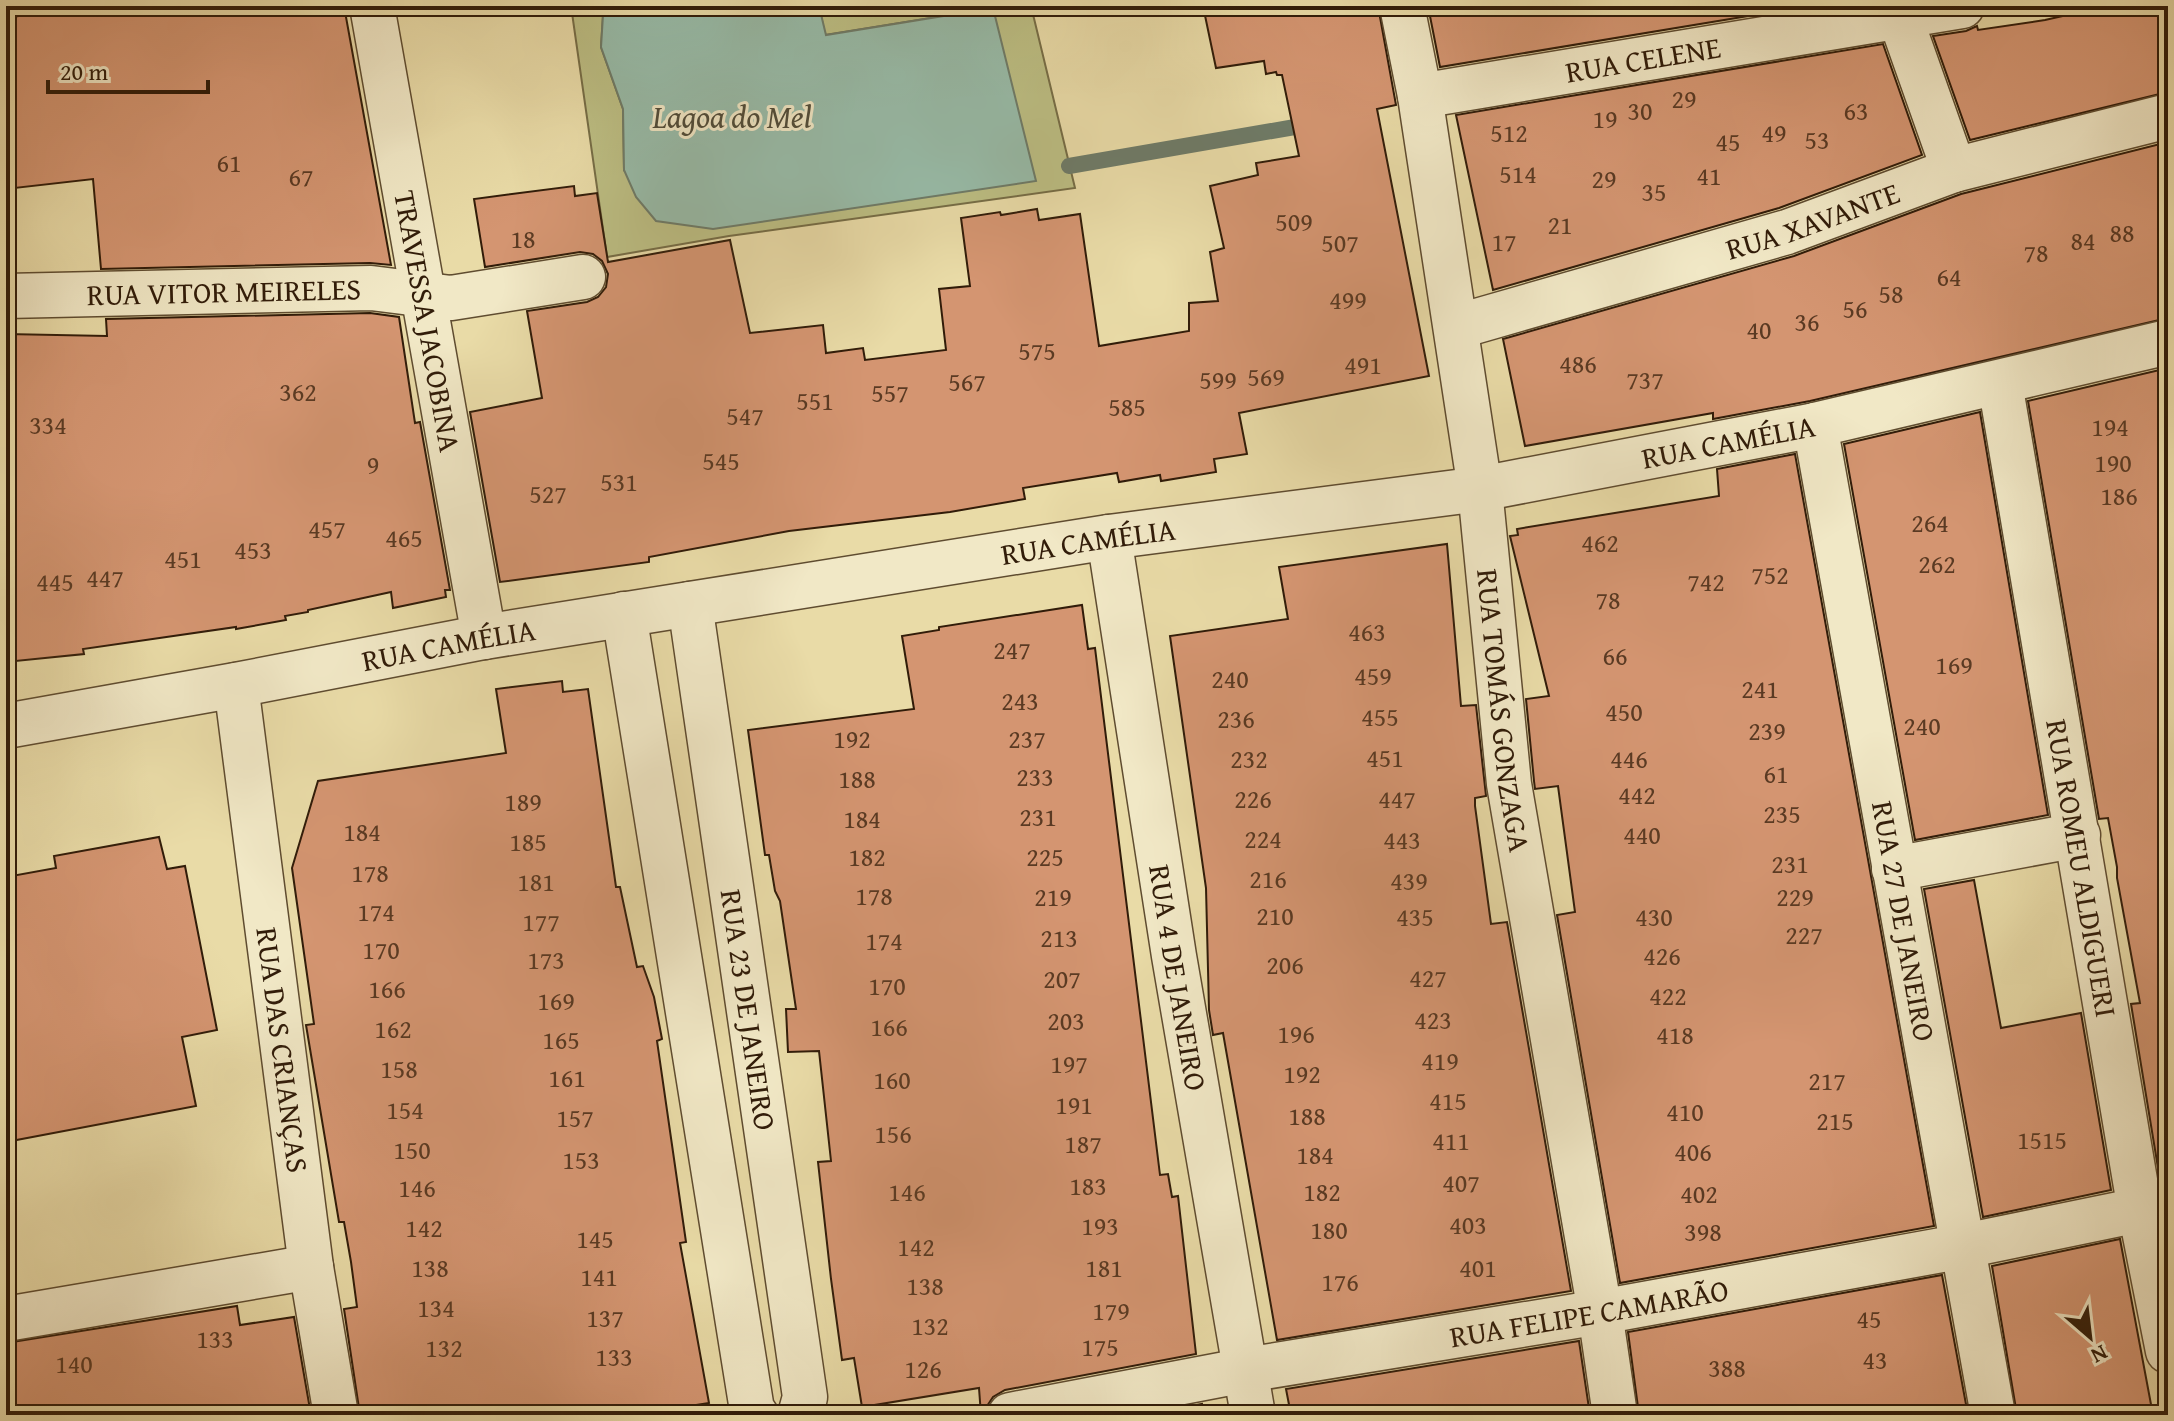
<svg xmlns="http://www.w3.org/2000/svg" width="2174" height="1421" font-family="'Gentium Book Plus',serif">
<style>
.green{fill:#bcbe83;stroke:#766d46;stroke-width:2}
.water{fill:#97bba8;stroke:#6e7b68;stroke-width:2}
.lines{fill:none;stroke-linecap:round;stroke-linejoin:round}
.stream{stroke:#6e7b68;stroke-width:16}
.building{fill:#d49571;stroke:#311c09;stroke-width:2}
.street-casing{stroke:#5f4c30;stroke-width:47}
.street{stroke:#f1e8c6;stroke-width:44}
.labels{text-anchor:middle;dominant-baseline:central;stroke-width:6;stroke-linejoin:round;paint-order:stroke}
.number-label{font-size:26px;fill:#5a3a23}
.street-label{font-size:30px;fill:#311c09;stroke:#f1e8c6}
.water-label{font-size:32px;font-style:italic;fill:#504c39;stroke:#f1e8c6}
</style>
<rect width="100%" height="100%" fill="#e9dba7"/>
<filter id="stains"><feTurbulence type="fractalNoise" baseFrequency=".0025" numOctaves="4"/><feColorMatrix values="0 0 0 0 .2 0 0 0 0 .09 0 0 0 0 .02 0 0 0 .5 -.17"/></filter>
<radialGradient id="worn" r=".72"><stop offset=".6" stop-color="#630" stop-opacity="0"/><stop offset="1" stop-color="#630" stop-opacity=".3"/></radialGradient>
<path class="green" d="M571,6H632L603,15L601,47L623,109L624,170L993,8L825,35L819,6H1031L1075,188L729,236L607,257Z"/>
<path class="water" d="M632,6H819L826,35L993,8L1036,181L713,229L656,221L636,197L624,170L623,109L601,47L603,15Z"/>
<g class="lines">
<path class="stream" d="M1069,166L1312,124"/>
</g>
<path class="building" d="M83,6H344L391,265L370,263L101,269L93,179L6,189V18Z
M1203,6H1378L1396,105L1377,109L1429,376L1239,413L1247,454L1214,459L1216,472L1161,481L1160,475L1119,482L1117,473L1023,488L1025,499L950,512L789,531L649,557V562L500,582L470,412L542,398L527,311L587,302L598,297L606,287L608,274L602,261L593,254L580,252L485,267L474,199L574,186L575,196L597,193L608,262L730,240L750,333L823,325L826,353L863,348L865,360L946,350L939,289L970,286L961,218L1000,212L1001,215L1037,209L1039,220L1080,214L1099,346L1189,331V303L1218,301L1210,252L1224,248L1210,186L1258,175L1256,163L1299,156L1282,75H1277L1276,72L1266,74L1264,61L1216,68Z
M1428,6H1809L1440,67Z
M2107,6H2168V92L1970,140L1933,36L1966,31L1977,26L1978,30L2045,20Z
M1883,44L1922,155L1779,208L1493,290L1456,115Z
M2168,142V318L1810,401L1713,419V413L1525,446L1503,339L1794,256L1961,194Z
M370,313L399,317L415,423L420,422L450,590H445L446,597L393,608L391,592L308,610V612L285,616L286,620L236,629V627L83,649L84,654L6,662V334L107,336L106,319Z
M2168,368V1180H2160L2131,1004L2140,1003L2117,878V867L2108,818L2099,819L2028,401Z
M1980,412L2048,815L1915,840L1844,444Z
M1795,454L1934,1226L1620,1283L1557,915L1575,912L1558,786L1535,789L1534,781L1526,699L1549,696L1510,536L1518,535L1517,529L1719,496L1717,469Z
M1447,544L1461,706L1476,705L1486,796L1475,798V806L1491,924L1507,922L1571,1291L1277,1340L1223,1033L1213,1035L1209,1010L1206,888L1170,636L1288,619L1279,567Z
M1082,605L1088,649L1095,648L1160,1175L1168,1174L1172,1197L1178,1196L1196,1354L1005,1390L993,1397L987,1406L986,1415H981L979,1388L862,1407L854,1358L842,1360L831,1279L818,1162L831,1161L819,1051L788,1052L786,1009H796L780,901L775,891L769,855H765L748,730L914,709L902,636L939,630V627Z
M562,681L563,692L588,689L616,887H620L637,967L643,966L654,997L662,1039L657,1041L686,1242L680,1243L709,1403L657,1411L658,1415H360L344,1309L357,1307L351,1262L344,1222H339L306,1025L314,1024L292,868L318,781L506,753L496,689Z
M159,837L167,869L185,866L217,1030L182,1037L196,1106L6,1142V877L56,868L54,856Z
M1974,880L2001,1028L2081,1013L2111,1190L1983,1217L1924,889Z
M2120,1239L2153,1415H2017L1992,1266Z
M1942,1275L1968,1415H1639L1628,1332Z
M237,1306L240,1325L294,1317L311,1415H6V1343Z
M1579,1341L1590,1415H1291L1286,1389Z
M1202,1404L1203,1415H1143Z"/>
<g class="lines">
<g class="street-casing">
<g id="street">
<path id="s1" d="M372,6L484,637"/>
<path id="s2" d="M1402,6L1420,96L1480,489L1509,784L1600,1312L1615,1415"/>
<path d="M1896,6L1954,170"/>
<path id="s3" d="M1420,96L1962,6"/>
<path id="s4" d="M6,296L371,288L451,298L583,277"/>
<path id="s5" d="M1456,327L1787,232L1954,170L2168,116"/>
<path id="s6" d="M2000,383L2140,1210L2168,1351"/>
<path id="s7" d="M1815,425L1993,1415"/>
<path id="s8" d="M1109,537L1174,956L1253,1415"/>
<path id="s9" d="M690,604L805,1397L800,1415"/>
<path d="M624,614L752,1410L756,1415"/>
<path id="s10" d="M236,685L311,1267L336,1415"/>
<path id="s11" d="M6,726L236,685L484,637L690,604L1109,537L1480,489L1815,425L2168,342"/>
<path d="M1894,869L2078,835"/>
<path d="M6,1319L311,1267"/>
<path id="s12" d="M1010,1415L1246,1370L1600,1312L1964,1246L2168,1204"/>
</g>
</g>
<use href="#street" class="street"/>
</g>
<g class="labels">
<g class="number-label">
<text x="1684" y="98">29</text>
<text x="1640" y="110">30</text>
<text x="1856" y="110">63</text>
<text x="1605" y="118">19</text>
<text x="1509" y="132">512</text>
<text x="1774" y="132">49</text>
<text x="1817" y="139">53</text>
<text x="1728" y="141">45</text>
<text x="229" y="162">61</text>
<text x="1518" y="173">514</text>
<text x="1709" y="175">41</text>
<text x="301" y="176">67</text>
<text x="1604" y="178">29</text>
<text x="1654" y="191">35</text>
<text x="1294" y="221">509</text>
<text x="1560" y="224">21</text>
<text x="2122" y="232">88</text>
<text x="523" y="238">18</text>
<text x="2083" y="240">84</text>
<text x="1504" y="241">17</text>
<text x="1340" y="242">507</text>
<text x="2036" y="252">78</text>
<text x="1949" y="276">64</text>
<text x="1891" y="293">58</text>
<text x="1348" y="299">499</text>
<text x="1855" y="308">56</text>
<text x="1807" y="321">36</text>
<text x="1759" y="329">40</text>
<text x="1037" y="350">575</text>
<text x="1578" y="363">486</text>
<text x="1363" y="364">491</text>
<text x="1266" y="376">569</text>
<text x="1218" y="379">599</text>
<text x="1645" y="379">737</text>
<text x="967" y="381">567</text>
<text x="298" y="391">362</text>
<text x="890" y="392">557</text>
<text x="815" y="400">551</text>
<text x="1127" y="406">585</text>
<text x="745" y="415">547</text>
<text x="48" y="424">334</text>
<text x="2110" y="426">194</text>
<text x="721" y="460">545</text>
<text x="2113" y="462">190</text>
<text x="373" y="464">9</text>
<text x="619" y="481">531</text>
<text x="548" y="493">527</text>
<text x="2119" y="495">186</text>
<text x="1930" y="522">264</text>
<text x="327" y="528">457</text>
<text x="404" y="537">465</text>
<text x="1600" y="542">462</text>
<text x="253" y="549">453</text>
<text x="183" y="558">451</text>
<text x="1937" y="563">262</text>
<text x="1770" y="574">752</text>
<text x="105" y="577">447</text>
<text x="55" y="581">445</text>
<text x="1706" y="581">742</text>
<text x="1608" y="599">78</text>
<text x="1367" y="631">463</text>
<text x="1012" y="649">247</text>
<text x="1615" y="655">66</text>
<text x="1954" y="664">169</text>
<text x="1373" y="675">459</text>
<text x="1230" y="678">240</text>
<text x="1760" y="688">241</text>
<text x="1020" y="700">243</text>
<text x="1624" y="711">450</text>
<text x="1380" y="716">455</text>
<text x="1236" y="718">236</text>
<text x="1922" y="725">240</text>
<text x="1767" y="730">239</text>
<text x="852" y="738">192</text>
<text x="1027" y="738">237</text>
<text x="1385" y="757">451</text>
<text x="1249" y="758">232</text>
<text x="1629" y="758">446</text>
<text x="1776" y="773">61</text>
<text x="1035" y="776">233</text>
<text x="857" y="778">188</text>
<text x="1637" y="794">442</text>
<text x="1253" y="798">226</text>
<text x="1397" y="798">447</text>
<text x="523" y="801">189</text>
<text x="1782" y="813">235</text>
<text x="1038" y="816">231</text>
<text x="862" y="818">184</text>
<text x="362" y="831">184</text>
<text x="1642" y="834">440</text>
<text x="1263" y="838">224</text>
<text x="1402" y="839">443</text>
<text x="528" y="841">185</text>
<text x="867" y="856">182</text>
<text x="1045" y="856">225</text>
<text x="1790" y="863">231</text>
<text x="370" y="872">178</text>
<text x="1268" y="878">216</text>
<text x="1409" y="880">439</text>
<text x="536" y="881">181</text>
<text x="874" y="895">178</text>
<text x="1053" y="896">219</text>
<text x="1795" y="896">229</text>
<text x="376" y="911">174</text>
<text x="1275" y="915">210</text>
<text x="1415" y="916">435</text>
<text x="1654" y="916">430</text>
<text x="541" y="921">177</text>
<text x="1804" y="934">227</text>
<text x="1059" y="937">213</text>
<text x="884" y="940">174</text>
<text x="381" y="949">170</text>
<text x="1662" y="955">426</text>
<text x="546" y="959">173</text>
<text x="1285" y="964">206</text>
<text x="1428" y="977">427</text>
<text x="1062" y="978">207</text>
<text x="887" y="985">170</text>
<text x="387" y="988">166</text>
<text x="1668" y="995">422</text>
<text x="556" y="1000">169</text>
<text x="1433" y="1019">423</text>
<text x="1066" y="1020">203</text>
<text x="889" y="1026">166</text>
<text x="393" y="1028">162</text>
<text x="1296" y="1033">196</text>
<text x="1675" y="1034">418</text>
<text x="561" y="1039">165</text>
<text x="1440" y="1060">419</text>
<text x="1069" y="1063">197</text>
<text x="399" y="1068">158</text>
<text x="1302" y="1073">192</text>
<text x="567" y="1077">161</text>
<text x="892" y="1079">160</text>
<text x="1827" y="1080">217</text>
<text x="1448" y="1100">415</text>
<text x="1074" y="1104">191</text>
<text x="405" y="1109">154</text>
<text x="1685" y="1111">410</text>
<text x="1307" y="1115">188</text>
<text x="575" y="1117">157</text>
<text x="1835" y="1120">215</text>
<text x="893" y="1133">156</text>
<text x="2042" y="1139">1515</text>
<text x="1451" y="1140">411</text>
<text x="1083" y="1143">187</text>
<text x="412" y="1149">150</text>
<text x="1693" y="1151">406</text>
<text x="1315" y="1154">184</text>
<text x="581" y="1159">153</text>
<text x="1461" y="1182">407</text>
<text x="1088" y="1185">183</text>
<text x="417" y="1187">146</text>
<text x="907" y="1191">146</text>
<text x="1322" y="1191">182</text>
<text x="1699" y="1193">402</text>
<text x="1468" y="1224">403</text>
<text x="1100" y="1225">193</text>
<text x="424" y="1227">142</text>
<text x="1329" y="1229">180</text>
<text x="1703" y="1231">398</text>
<text x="595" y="1238">145</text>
<text x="916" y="1246">142</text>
<text x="430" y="1267">138</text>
<text x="1104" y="1267">181</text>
<text x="1478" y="1267">401</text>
<text x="599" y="1276">141</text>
<text x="1340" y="1281">176</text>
<text x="925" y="1285">138</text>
<text x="436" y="1307">134</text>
<text x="1111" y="1310">179</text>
<text x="605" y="1317">137</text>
<text x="1869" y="1318">45</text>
<text x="930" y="1325">132</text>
<text x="215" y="1338">133</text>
<text x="1100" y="1346">175</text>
<text x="444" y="1347">132</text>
<text x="614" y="1356">133</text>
<text x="1875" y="1359">43</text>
<text x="74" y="1363">140</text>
<text x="1727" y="1367">388</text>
<text x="923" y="1368">126</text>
</g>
<g class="street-label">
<text stroke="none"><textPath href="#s3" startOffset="226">RUA CELENE</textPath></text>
<text stroke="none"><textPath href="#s5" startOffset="372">RUA XAVANTE</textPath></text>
<text stroke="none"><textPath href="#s4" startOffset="218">RUA VITOR MEIRELES</textPath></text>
<text stroke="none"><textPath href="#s1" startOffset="320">TRAVESSA JACOBINA</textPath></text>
<text stroke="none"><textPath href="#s11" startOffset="1746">RUA CAMÉLIA</textPath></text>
<text stroke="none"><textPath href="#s11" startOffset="1098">RUA CAMÉLIA</textPath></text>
<text stroke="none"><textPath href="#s11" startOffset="450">RUA CAMÉLIA</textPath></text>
<text stroke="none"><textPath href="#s2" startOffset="712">RUA TOMÁS GONZAGA</textPath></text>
<text stroke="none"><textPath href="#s6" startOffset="492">RUA ROMEU ALDIGUERI</textPath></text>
<text stroke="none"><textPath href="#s7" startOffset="504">RUA 27 DE JANEIRO</textPath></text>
<text stroke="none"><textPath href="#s8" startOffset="446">RUA 4 DE JANEIRO</textPath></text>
<text stroke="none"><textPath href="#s9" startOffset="410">RUA 23 DE JANEIRO</textPath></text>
<text stroke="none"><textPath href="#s10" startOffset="368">RUA DAS CRIANÇAS</textPath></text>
<text stroke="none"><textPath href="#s12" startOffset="588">RUA FELIPE CAMARÃO</textPath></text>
</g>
<g class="water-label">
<text x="732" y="116">Lagoa do Mel</text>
</g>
</g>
<rect width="2174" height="1421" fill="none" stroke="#e9dba7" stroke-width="32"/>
<rect x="8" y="8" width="2158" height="1405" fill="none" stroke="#311c09" stroke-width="4"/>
<rect x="16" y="16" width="2142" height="1389" fill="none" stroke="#311c09" stroke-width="2"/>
<g transform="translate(2090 1337) rotate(152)" stroke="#f1e8c6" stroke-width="6" paint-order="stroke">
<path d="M0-6L14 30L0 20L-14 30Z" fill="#311c09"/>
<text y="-12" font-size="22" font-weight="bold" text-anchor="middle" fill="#311c09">N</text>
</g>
<path d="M48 80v12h160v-12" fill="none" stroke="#311c09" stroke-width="4"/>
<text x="60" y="80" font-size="24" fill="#311c09" stroke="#f1e8c6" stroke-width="6" paint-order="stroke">20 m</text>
<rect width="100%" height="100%" filter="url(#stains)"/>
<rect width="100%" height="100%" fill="url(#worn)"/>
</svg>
